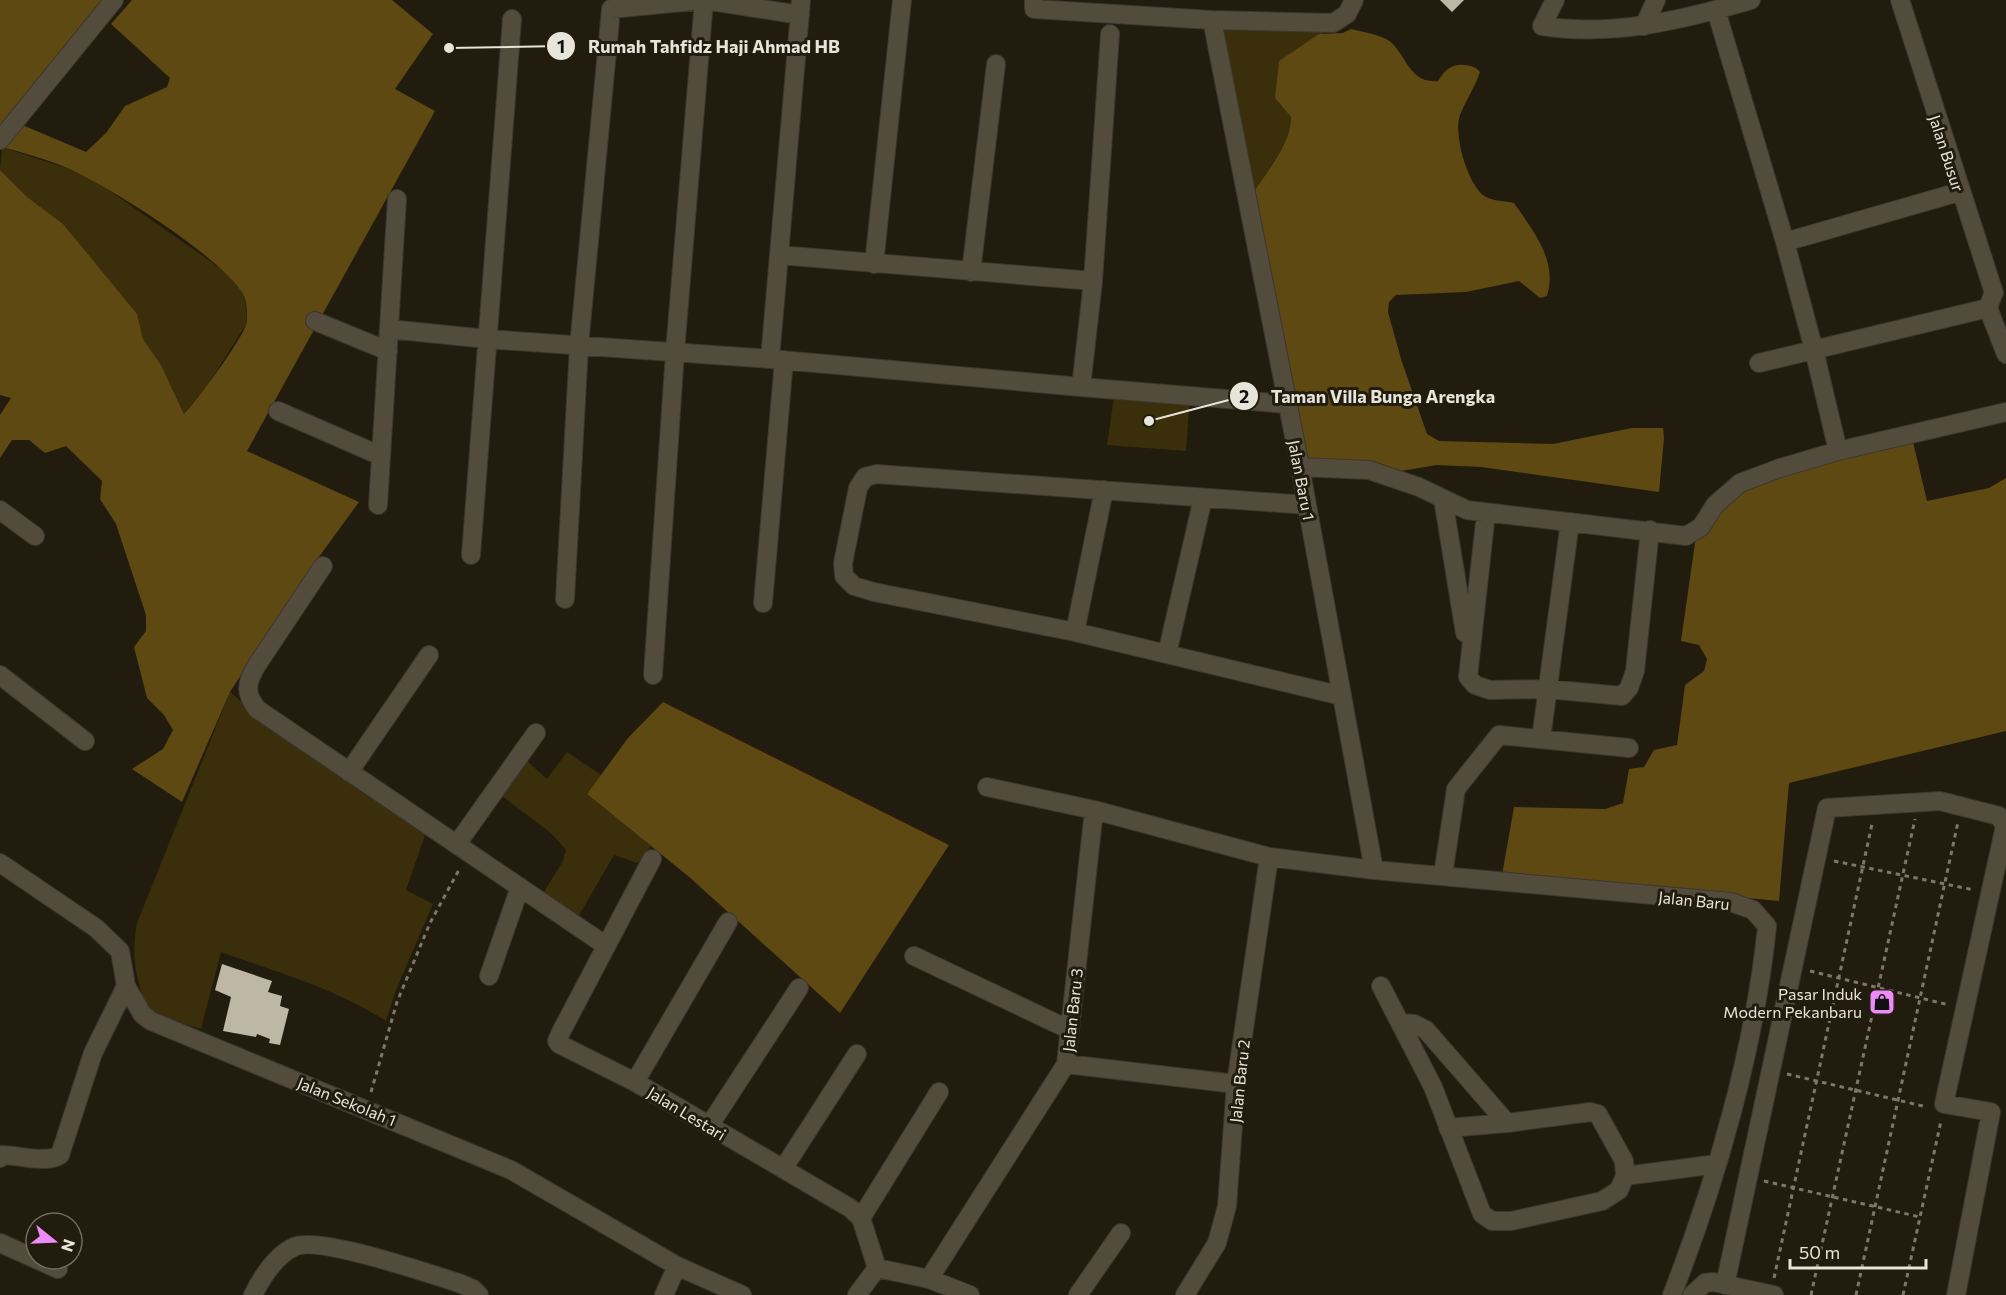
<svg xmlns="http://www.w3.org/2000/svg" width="2006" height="1295" font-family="Commissioner,sans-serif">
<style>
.green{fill:#3b2e0b}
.forest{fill:#5d4911}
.building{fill:#beb7a5}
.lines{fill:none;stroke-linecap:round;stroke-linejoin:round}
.minor-casing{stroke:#3b3730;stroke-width:20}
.path{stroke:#7c776b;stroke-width:3;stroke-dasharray:4.5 4.5;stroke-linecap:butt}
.minor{stroke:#534c3d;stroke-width:18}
.labels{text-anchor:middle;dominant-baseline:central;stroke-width:6;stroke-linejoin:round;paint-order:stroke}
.street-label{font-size:16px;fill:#e7e4da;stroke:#221c0e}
.poi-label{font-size:16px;fill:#e7e4da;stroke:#221c0e;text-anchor:end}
.leader{fill:none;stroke:#e7e4da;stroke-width:2}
.callout-dot{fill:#e7e4da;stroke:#221c0e;stroke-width:2}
.mark-label{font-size:18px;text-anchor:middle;font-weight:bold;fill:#111}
.callout-label{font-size:18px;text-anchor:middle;font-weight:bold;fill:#e7e4da;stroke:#221c0e;stroke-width:6;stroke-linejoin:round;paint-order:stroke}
</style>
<rect width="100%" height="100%" fill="#221c0e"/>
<path class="green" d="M1220,28L1325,32L1303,47L1275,98L1291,117C1291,145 1266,172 1251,196Z
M2,147L69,169L103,186L227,273L245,296L247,323L207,386L184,414L161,365L143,339L137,314L0,170Z
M1115,390L1190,396L1186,451L1107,445Z
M230,692L292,744L425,835L406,890L433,904L396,990L386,1021C336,989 276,972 221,952L201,1029L152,1014C135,986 131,954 137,923Z
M567,752L601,775L587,794L651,846L638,863L614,855L578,917L542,895L563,861L566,850L551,833L498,793L527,761L547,779Z"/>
<path class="forest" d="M0,0H104L0,126Z
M132,0H392L433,34L395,89L435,111L247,451L359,502L305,576L230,692L182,802L132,769L163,749L173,730L164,715L147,698L134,647L146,631V615L116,524L100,499L102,481L66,446L45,453L29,440H12L0,458V415L11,398L0,395V170L27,197L63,224L137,314L143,339L161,365L184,414C196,402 246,335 247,321C247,313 247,300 243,294C220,256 110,187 67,168C46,159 24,153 2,147L20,124L86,152L106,133L125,106L167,87L170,78L111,24Z
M1351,29C1363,32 1378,34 1388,40C1406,52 1408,84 1438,81C1447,65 1459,61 1476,68L1480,72C1475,87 1466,100 1460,115C1453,134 1468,187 1486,197C1493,201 1505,201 1514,203C1533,231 1558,260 1547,296L1540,298L1519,281L1466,292L1396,295L1389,302L1388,312L1401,359L1427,434L1439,441L1553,444L1632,428H1663L1664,438L1659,492L1481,467L1437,465L1395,472L1305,462L1251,196C1266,172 1291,145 1291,117L1275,98L1279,61L1319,34L1343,33Z
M1913,442L1927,501L1989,488L2006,478V731L1789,783L1779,901L1502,875L1514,807L1605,809L1623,803L1629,769L1644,767L1654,750L1677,745L1685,685L1704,671L1707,659L1699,645L1681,641L1695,543L1719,508L1740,490L1815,465Z
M663,702L949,845L840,1013L688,876L587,794L628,738Z"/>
<path class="building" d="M1440,0H1464L1452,12Z
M222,964L272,981L268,992L282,996L280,1006L289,1009L280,1045L269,1043L270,1039L257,1034L256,1037L223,1031L231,997L215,990Z"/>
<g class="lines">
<g class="minor-casing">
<path id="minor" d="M705,0L800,15
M1034,0V9L1212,20L1333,23L1347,14L1354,0
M1555,0L1542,26C1613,37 1683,20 1751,0
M1900,0L1994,293
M1716,10L1785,242
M1212,20L1298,456L1374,870
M1644,26L1656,0
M0,140L114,0
M779,255L1093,281
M874,264L902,0
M971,272L996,64
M1992,297L1988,308L2006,354
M315,321L388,351
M389,329L487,339L770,359L1081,387L1093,281L1110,34
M770,359L801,0
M1759,363L1988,308
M1081,387L1286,404
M278,411L381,456
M1838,451L1814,350L1785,242L1959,192
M1300,467L1369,470L1419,487L1467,510L1686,536L1701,527L1715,505L1740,483L1780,468L1838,451L2006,412
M1443,499L1465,633
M378,505L397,199
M1307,505L877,474L865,477L858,488L843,563L844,576L854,586L874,592L1075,632L1342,696
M0,510L35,536
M1486,513L1468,677L1475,685L1490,690L1547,689L1622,696L1629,688L1635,671L1650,530
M471,555L512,19
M323,566L255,668C246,685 245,693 257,709L605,945
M565,599L579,346L611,9L703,0
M763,603L784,360
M1075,632L1104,490
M1167,654L1203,498
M0,675L85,741
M653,675L675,352L704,0
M1541,739L1570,522
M349,772L429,655
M987,787L1094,810L1269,857L1374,870L1731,902L1753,910L1767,926C1755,1048 1716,1182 1672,1295
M457,844L536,733
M652,859L562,1030L557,1041L559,1044L635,1082L850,1208L861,1218L877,1268
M0,863L96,928L120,951L126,986L142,1014L151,1021L511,1170L677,1266L742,1295
M1443,875L1456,789L1499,735L1629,748
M914,956L1068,1029
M489,976L520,887
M1381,986L1433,1087L1482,1214L1492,1221H1511L1602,1201L1619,1190L1625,1176
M1400,1023L1414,1024L1426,1030L1507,1123L1590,1112L1598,1114L1624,1161L1625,1176L1717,1164
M1066,1064L1236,1084
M635,1082L728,922
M709,1126L799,988
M1448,1128L1507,1123
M0,1158L2,1155C18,1155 47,1164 60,1155L93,1053L126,986
M783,1169L857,1054
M861,1218L939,1092
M0,1243L58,1269
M929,1279L1066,1064L1094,810
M1725,1285L1827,808L1940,801L1999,816L2005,826L1944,1104L1991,1112L1956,1295
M253,1295C262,1277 275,1256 294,1247C317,1235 430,1274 459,1283L473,1289L479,1295
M664,1295L677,1266
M857,1295L877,1268L929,1279L970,1295
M1078,1295L1121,1233
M1185,1295L1217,1243L1227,1206L1236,1084L1269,857
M1692,1295L1705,1283L1713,1282L1774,1295"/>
</g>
<path class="path" d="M1834,861L1974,890
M1810,971L1949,1005
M1787,1074L1927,1107
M371,1092L397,1002L430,923L460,868
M1764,1181L1920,1217
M1774,1278L1872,824
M1811,1295L1915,819
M1856,1295L1958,822
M1903,1295L1941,1121"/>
<use href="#minor" class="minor"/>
</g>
<defs>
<g id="shop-square" transform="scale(1.35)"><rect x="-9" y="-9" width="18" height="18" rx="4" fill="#ed8cf9" stroke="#221c0e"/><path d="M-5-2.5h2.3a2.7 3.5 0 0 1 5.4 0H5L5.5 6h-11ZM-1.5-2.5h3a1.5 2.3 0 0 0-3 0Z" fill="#111"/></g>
</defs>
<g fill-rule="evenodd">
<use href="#shop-square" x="1882" y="1002"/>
</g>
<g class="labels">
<g class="street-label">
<text transform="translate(1947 153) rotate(72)">Jalan Busur</text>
<text transform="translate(1302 480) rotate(79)">Jalan Baru 1</text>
<text transform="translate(1694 900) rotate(6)">Jalan Baru</text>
<text transform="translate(1072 1010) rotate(-84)">Jalan Baru 3</text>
<text transform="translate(1239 1081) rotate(-84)">Jalan Baru 2</text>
<text transform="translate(347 1101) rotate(22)">Jalan Sekolah 1</text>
<text transform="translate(687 1113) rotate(31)">Jalan Lestari</text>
</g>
<g class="poi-label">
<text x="1862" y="993">Pasar Induk<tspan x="1862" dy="18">Modern Pekanbaru</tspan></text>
</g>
</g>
<path class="leader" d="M449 48L561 46M1149 421L1244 396"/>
<g class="callout-dot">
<circle cx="449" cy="48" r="6"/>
<circle cx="1149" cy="421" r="6"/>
<circle cx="561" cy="46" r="15"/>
<circle cx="1244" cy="396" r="15"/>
</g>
<g class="mark-label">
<text x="561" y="53">1</text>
<text x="1244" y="403">2</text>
</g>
<g class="callout-label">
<text x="714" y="53">Rumah Tahfidz Haji Ahmad HB</text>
<text x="1383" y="403">Taman Villa Bunga Arengka</text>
</g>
<g transform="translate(54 1241) rotate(108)"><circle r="28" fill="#221c0e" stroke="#716c60" stroke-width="1.5"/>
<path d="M0-4.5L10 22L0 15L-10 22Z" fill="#ed8cf9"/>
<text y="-9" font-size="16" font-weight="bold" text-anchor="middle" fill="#e7e4da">N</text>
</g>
<path d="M1790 1259v9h136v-9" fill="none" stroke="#e7e4da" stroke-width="3"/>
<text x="1799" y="1259" font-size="18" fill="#e7e4da" stroke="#221c0e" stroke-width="4.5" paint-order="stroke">50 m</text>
</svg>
